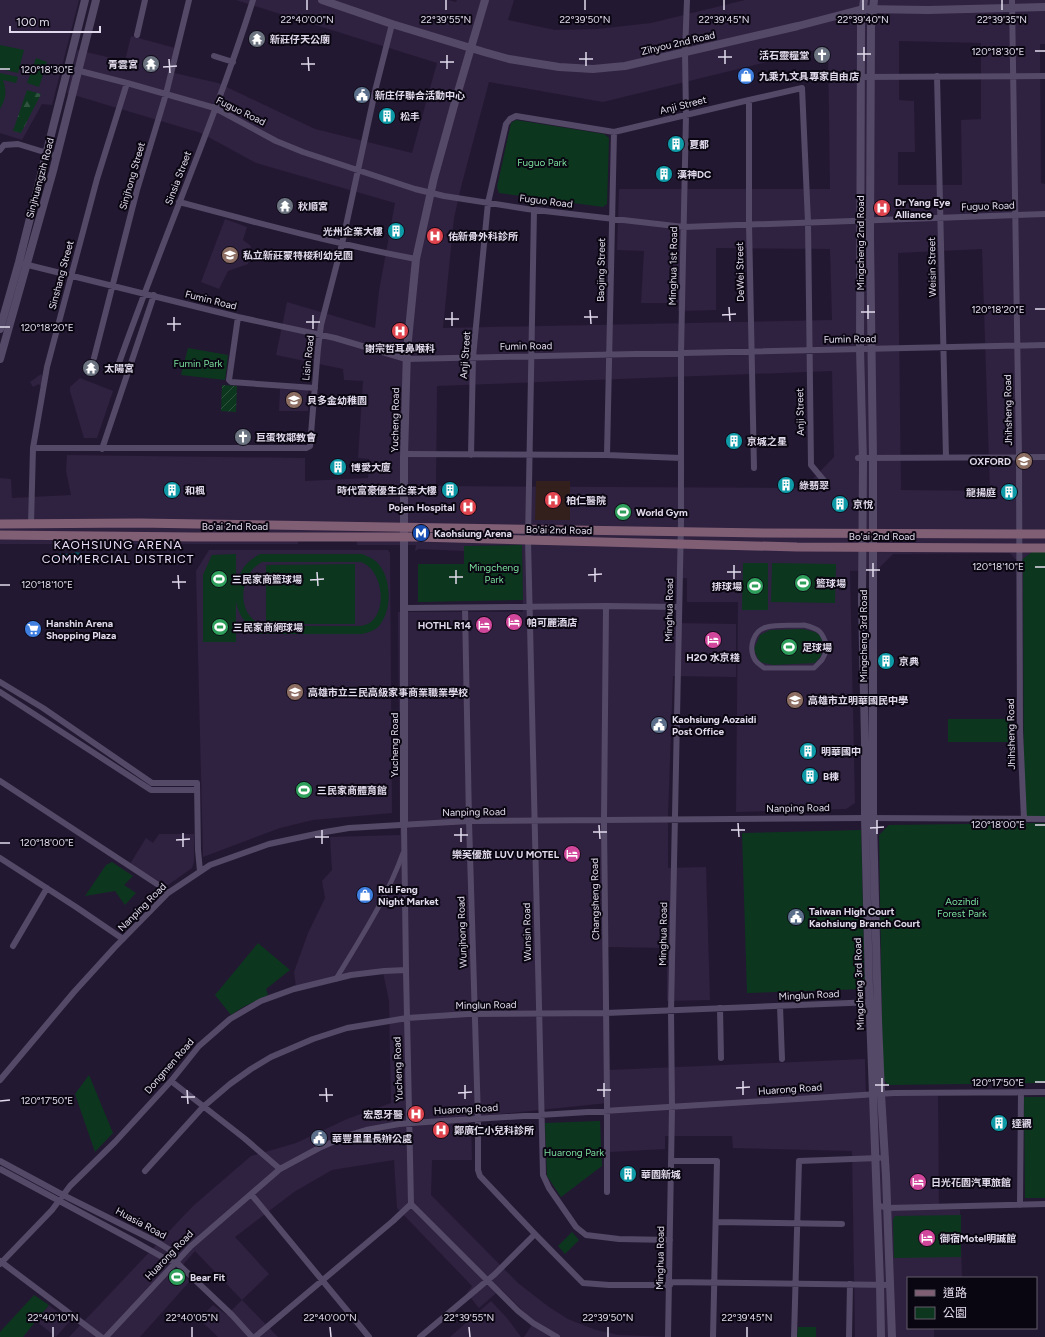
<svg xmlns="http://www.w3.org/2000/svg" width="1045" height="1337" font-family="Figtree,'Noto Sans TC',sans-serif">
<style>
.built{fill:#2f2140;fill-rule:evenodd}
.medical{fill:#33201d}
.green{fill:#0c371e;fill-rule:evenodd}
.forest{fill:url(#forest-firs)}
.garden{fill:url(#garden-furrows)}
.water{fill:url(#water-ripples)}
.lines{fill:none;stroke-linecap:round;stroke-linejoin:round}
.pedestrian{stroke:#544966;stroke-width:5}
.minor{stroke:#544966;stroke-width:6}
.tertiary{stroke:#544966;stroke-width:8}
.secondary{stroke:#805f75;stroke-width:9}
.ticks{fill:none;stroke:#e1daec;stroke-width:1.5}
.labels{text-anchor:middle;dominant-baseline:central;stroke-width:4;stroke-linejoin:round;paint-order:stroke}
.poi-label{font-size:10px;font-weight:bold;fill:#e1daec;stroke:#0a0611;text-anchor:start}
.street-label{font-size:10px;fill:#e1daec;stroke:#0a0611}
.park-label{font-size:10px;fill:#79df9d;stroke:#0a0611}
.quarter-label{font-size:12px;letter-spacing:1px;fill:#ebdefa;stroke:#0a0611}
.ticks-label{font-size:10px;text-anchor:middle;fill:#e1daec;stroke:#0a0611;stroke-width:4;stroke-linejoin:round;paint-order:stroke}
</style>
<defs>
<pattern id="forest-firs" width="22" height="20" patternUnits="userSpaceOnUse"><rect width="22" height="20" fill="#0c371e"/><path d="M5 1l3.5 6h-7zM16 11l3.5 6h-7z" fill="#2f533f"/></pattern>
<pattern id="garden-furrows" width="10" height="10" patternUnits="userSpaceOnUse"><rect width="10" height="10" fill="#0c371e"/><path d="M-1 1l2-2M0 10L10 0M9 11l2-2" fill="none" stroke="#2f533f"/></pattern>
<pattern id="water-ripples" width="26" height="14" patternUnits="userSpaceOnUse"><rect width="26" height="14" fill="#0a4757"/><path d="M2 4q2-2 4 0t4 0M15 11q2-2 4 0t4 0" fill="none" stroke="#2d616f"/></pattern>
</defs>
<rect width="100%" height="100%" fill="#231832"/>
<path class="built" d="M0,0H79L52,105L42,104L22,140L0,133Z
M236,0H448L456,2L457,0H514L508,20L555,30L597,29L651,23L745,0H1045V44H1040L1041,183L1045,184V552H1032L1023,559H1015L1010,553L893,554L877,570L850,571L855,803L846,809L736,812L738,602H687V578L674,579L673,623L736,624V677L673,676L668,816V868L706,867L710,1000L667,1001V948L608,947L609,1070L865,1059L866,1098L886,1096H938L939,1210H960L962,1278H908V1328H934V1337H855L852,1151L733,1148L732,1136H665V1149L610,1152L608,1103L471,1117L472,1160H432L431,1195L518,1283L549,1307L568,1319L596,1330L619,1335L670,1337H524L534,1322L501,1289L479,1308L467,1293L472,1286L397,1208L394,1160L332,1170L294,1192L235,1237L269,1274L242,1300L278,1337H218L199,1319L213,1305L227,1315L242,1300L195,1251L179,1269L190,1281L140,1337H69L193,1206L251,1156L296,1143L347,1119L391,1103L389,1001L383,972L296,987L294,972L308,933L325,898L322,881L332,870L330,837L400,835L398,612H523L522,545L464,546V551L419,549L415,551L416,545H357V541H298V544H0V478L11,479L12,498L71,495L66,471L67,455L305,458V481L368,478L369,459L358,458L363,381L344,380L343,369L276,355L287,302L375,328L379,291L395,203L256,163L201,133L67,93L77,50L125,61L131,36L175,48L170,72L218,83L315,129L412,153L437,63ZM899,41L981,43V119L961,120L962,185H898V152H915L914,101L899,100ZM828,47L830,189H619L617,250L644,251L641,303H678V311L716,310V248L830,249L832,320L443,328L454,218L461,187L489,82L603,102ZM982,249L990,491L901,490L898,253ZM832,371L834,457L804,488L436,486L437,386Z
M225,219L247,227L243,240L251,246L248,264L228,271L219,289L201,282Z
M41,374L44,378L41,387L39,384L33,387L30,382Z
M80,378L113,391L97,438H84L70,391V387Z
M280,389L308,390V411H279Z
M209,550H388L390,553L392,813L313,820L280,828L203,857L196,571Z
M159,834H194V862L192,868L168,885L164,884L130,864L146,838L153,843Z
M491,1301L507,1318L521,1337H450Z
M49,1305L70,1321L56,1337L36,1321Z"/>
<path class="medical" d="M536,481H570V520H535Z"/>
<path class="green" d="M0,45L24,50L18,73L0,69Z
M36,58L47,62L39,87L27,83Z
M0,73L18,77L16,83L3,80C7,91 6,99 0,109Z
M516,120L604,134L609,138L607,204L603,207L499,193L497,187L511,123Z
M188,348L228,355L225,380L181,375Z
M522,545L523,600L418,602V564H464V546Z
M1032,552H1045V817H1024L1023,559Z
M236,554V589C239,571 244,563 260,554H362C369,557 375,559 380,566C392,582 392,614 377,628C373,631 367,633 362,634H255V631C244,622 238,614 236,601V642H203V575L212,555ZM262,562H361C381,569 388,606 372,621C369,624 365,625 361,626H262C258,623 254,621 250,616C237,600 244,571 262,562Z
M743,563H768V610H742Z
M772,563L836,564L835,603L771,602Z
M355,564V624H266V565Z
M803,629L815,632L821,636L823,646L821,656L815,663L773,665L760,662L757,657L754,649L760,635L770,630Z
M948,719H1012V742H948Z
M1045,823V1083L888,1085L883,1079L879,835L889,825Z
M861,830L865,989L747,993L742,833Z
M112,862L133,876L124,885L136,893L125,905L115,891L85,896L106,865Z
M258,943L290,970L266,989L268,995L243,1007L231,1015L215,995Z
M89,1075L113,1133L95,1152L75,1094Z
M1024,1097H1045V1198H1025Z
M600,1121L602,1166L561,1197L547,1176L545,1123Z
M961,1215V1257L894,1258L893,1220L895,1216Z
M572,1232L579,1240L565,1254L558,1246Z
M34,1295L49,1305L23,1337H0V1332Z
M798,1327H816V1337H797Z"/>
<path class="forest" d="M27,90L41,94L21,133L13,131Z"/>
<path class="garden" d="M222,385L237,386L236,412L221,411Z"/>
<path class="water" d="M76,552C81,552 84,555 83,559L80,563H76L72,559L63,560L55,559L53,554C60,553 71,555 76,552Z"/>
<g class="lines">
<path class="pedestrian" d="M804,625C821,629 822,632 828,648L822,660L814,668H764C761,665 757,663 755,660C748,648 753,630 767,627C778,624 792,626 804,625Z
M336,979C360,939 387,898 403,853"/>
<path class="minor" d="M1012,0L1019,457L1020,730L1024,819
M137,35L145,0
M214,56L233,62
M68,68L127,83L215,108L276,141L303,152L415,189L444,196L527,209L684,227L1045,214
M937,76L946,457
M861,77L1045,76
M749,100V224L754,468
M0,150L4,145L18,144L57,156
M179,202C258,223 336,244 416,259
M534,210L528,540L543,1175L549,1188L576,1227L586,1235L619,1239L670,1240
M24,264L238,317L335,338L406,359L1045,345
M238,317L229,380L231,382L315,388
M94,358L137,190L166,94L189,0
M119,363C162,241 214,123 253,0
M33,448H306L310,446L318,348L321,325L342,244L376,87L392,24
M102,449L154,295
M404,454L607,455L681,458
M471,455L473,357L488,203L506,124L510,119L516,116L614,132L749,100L802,88L808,222L811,465L826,483
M607,455L614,132
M858,458L1045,457
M31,524L33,448L47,367L97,179L127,83
M606,606L604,821L607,1096V1192
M404,608L606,606L679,607
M465,608L469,821L478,1119V1170L480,1176L535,1234
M0,682L43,708L152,783H197L198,850L200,871
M0,692L151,790H197
M0,781L160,886L168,893
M404,825L406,970L411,1204L518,1311L533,1323L557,1337
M0,858L76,907L123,939
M13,946L47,888
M780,1006L782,1059
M720,1008L721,1058
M0,1080L74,992L115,947L168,893L210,865L269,844L325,832L349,828L469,821L865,818L1045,819
M171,1081L244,1138L280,1169
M0,1161L63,1195L157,1242L170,1250L176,1262L232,1315L252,1337
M671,1161H717L713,1337
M0,1169L132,1240L164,1258L176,1262
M145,1171L203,1107L230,1084L251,1069L271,1057L313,1039L347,1028L407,1018L468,1014L606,1013L874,1002
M251,1194L369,1337
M877,1205L887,1208L1045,1204
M1020,1205L1021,1092
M716,1222L842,1224
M0,1261L101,1337
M0,1264L52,1210L70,1186L115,1142L171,1081L199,1046L230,1019L261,1001L294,989L351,975L384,971L406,970
M670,1282L891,1285
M106,1337L191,1246L280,1169L319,1148L346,1136L366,1130L399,1124L426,1122L894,1093L1045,1092
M255,1337L393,1221L411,1204
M420,1337L495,1274L535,1234L583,1283L609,1285H670
M668,1337L672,1107L671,1011L681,522V353L686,115L685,52L687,0
M794,1337L799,1161L879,1158
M849,1337L850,1284"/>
<path class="tertiary" d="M322,0L392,24L484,52L509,59L559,67L593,69L625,66L798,26L863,9L928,10L1045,7
M864,0L861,22L860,349L863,462L862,601L865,741V818L869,987L880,1284L881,1337
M874,0L871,27L870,237L873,458V818L878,1020L881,1094L886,1176L892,1337
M0,329L19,262L85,0
M0,359L53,171L96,0
M404,825V457L407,350L416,259L434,178L455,102L485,0"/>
<path class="secondary" d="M0,524L139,523L763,533L1045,534
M0,535L194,537H416L797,547L1045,548"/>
</g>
<path class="ticks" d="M307,0V10M446,0V10M585,0V10M724,0V10M863,0V10M1002,0V10M864,47V61M725,50V64M1035,51H1045M586,52V66M857,54H871M447,55V69M308,57L309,71M718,57H732M169,59L170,73M579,59H593M440,62H454M301,64H315M163,67L177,66M0,69H10M868,305V319M729,307L730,321M1035,309H1045M590,310L591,324M452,312V326M861,312H875M313,315V329M722,315L736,314M174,317V331M584,317H598M445,319H459M306,322H320M167,324H181M0,327H10M873,563V577M734,565V579M1035,567H1045M595,568V582M456,570V584M866,570H880M317,572L318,586M727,572H741M178,575L179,589M588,575L602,574M449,577H463M310,580L324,579M172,582H186M0,585H10M877,820V834M738,823L739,837M599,825L600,839M1035,825H1045M461,828V842M870,828L884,827M322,830V844M731,830H745M593,832H607M183,833V847M454,835H468M315,837H329M176,840L190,839M0,843H10M882,1078V1092M743,1081V1095M1035,1082H1045M604,1083V1097M465,1085V1099M875,1085H889M326,1088L327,1102M736,1088L750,1087M187,1090L188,1104M597,1090H611M458,1093L472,1092M319,1095H333M181,1097H195M0,1101L10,1100M53,1327V1337M192,1327V1337M330,1327L331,1337M469,1327L470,1337M608,1327V1337M747,1327V1337"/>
<defs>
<g id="temple-disc" transform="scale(0.9)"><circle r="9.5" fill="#6b7280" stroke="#0a0611"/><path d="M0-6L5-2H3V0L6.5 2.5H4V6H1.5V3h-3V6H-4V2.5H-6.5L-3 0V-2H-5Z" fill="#fff"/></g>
<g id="church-disc" transform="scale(0.9)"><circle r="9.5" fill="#6b7280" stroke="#0a0611"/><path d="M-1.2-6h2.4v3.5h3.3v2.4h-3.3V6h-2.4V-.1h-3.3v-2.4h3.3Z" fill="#fff"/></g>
<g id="shop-disc" transform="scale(0.9)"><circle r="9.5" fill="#3f7fe0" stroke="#0a0611"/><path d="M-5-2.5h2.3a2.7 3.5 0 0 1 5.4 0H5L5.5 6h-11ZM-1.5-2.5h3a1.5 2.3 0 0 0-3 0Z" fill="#fff"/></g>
<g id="civic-disc" transform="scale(0.9)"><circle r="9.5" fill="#5c6f8a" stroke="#0a0611"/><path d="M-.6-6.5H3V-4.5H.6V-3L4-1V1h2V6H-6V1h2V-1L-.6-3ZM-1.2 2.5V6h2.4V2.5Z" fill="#fff"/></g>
<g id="building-disc" transform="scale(0.9)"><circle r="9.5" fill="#0f9aa8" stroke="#0a0611"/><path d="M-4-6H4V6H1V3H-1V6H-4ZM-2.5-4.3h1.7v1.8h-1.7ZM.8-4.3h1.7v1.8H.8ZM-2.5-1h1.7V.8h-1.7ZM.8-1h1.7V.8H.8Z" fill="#fff"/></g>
<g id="hospital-disc" transform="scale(0.9)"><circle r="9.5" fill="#e0444e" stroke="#0a0611"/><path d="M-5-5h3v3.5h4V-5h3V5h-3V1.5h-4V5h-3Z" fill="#fff"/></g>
<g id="school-disc" transform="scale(0.9)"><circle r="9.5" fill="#8d6e63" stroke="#0a0611"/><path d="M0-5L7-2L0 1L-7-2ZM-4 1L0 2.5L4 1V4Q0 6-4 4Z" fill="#fff"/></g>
<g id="stadium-disc" transform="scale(0.9)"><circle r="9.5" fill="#2e9e5b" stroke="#0a0611"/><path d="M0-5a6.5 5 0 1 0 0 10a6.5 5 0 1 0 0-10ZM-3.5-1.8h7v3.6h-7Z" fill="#fff"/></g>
<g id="metro-disc" transform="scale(0.9)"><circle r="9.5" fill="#1a4fb4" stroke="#0a0611"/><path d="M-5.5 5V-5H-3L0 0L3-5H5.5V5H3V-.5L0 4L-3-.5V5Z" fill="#fff"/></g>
<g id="hotel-disc" transform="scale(0.9)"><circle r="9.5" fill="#d1479c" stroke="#0a0611"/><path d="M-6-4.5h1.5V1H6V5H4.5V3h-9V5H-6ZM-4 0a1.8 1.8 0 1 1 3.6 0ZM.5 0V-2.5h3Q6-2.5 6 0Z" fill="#fff"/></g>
<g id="supermarket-disc" transform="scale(0.9)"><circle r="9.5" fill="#3f7fe0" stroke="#0a0611"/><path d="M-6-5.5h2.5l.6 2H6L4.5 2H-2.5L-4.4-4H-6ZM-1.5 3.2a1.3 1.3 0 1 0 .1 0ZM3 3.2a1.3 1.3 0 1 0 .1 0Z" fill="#fff"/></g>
</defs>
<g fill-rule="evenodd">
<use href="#temple-disc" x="257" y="39"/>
<use href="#church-disc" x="822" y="55"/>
<use href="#temple-disc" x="151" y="64"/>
<use href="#shop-disc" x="746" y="76"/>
<use href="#civic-disc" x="362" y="95"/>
<use href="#building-disc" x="387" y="116"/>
<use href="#building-disc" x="676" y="144"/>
<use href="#building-disc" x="664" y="174"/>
<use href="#temple-disc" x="285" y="206"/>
<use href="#hospital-disc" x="882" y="208"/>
<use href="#building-disc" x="396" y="231"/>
<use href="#hospital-disc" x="435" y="236"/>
<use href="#school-disc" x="230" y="255"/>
<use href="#hospital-disc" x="400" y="331"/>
<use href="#temple-disc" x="91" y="368"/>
<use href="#school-disc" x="294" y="400"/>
<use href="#church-disc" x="243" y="437"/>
<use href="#building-disc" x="734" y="441"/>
<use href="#school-disc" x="1024" y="461"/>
<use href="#building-disc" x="338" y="467"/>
<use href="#building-disc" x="786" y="485"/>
<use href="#building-disc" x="172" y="490"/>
<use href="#building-disc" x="450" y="490"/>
<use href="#building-disc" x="1009" y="492"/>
<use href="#hospital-disc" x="553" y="500"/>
<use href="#building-disc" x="840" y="504"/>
<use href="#hospital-disc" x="468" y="507"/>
<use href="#stadium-disc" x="623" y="512"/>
<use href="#metro-disc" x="421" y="533"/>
<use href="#stadium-disc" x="219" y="579"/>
<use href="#stadium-disc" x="803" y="583"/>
<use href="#stadium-disc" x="755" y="586"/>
<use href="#hotel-disc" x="514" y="622"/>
<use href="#hotel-disc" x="484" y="625"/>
<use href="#stadium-disc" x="220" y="627"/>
<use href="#supermarket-disc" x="33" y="629"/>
<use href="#hotel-disc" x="713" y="640"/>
<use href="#stadium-disc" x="789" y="647"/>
<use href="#building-disc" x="886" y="661"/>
<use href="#school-disc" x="295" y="692"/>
<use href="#school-disc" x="795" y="700"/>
<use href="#civic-disc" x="659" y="725"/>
<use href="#building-disc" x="808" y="751"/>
<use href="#building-disc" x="810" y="776"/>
<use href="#stadium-disc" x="304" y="790"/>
<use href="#hotel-disc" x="572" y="854"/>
<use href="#shop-disc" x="365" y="895"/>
<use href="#civic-disc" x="796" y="917"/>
<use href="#hospital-disc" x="416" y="1114"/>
<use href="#building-disc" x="999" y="1123"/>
<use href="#hospital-disc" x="441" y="1130"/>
<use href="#civic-disc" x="319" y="1138"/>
<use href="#building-disc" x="628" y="1174"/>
<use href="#hotel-disc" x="918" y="1182"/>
<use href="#hotel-disc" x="927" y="1238"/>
<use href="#stadium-disc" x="177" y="1277"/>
</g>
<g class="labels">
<g class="poi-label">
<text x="270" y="39">新莊仔天公廟</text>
<text x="809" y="55" text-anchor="end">活石靈糧堂</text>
<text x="138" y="64" text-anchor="end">青雲宮</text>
<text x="759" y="76">九乘九文具專家自由店</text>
<text x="375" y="95">新庄仔聯合活動中心</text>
<text x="400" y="116">松丰</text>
<text x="689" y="144">夏都</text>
<text x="677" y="174">漢神DC</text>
<text x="895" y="202">Dr Yang Eye<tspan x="895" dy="12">Alliance</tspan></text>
<text x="298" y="206">秋順宮</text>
<text x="383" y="231" text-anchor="end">光州企業大樓</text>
<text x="448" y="236">佑新骨外科診所</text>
<text x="243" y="255">私立新莊蒙特梭利幼兒園</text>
<text x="400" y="348" text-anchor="middle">謝宗哲耳鼻喉科</text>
<text x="104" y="368">太陽宮</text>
<text x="307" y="400">貝多金幼稚園</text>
<text x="256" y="437">巨蛋牧鄰教會</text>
<text x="747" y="441">京城之星</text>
<text x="1011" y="461" text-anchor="end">OXFORD</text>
<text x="351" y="467">博愛大廈</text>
<text x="799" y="485">綠翡翠</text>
<text x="185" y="490">和楓</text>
<text x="437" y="490" text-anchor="end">時代富豪優生企業大樓</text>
<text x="996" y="492" text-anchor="end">龍揚庭</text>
<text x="566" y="500">柏仁醫院</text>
<text x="853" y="504">京悅</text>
<text x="455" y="507" text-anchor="end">Pojen Hospital</text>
<text x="636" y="512">World Gym</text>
<text x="434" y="533">Kaohsiung Arena</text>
<text x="232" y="579">三民家商籃球場</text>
<text x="816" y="583">籃球場</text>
<text x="742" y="586" text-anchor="end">排球場</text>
<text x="527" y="622">帕可麗酒店</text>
<text x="46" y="623">Hanshin Arena<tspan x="46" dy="12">Shopping Plaza</tspan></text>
<text x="471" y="625" text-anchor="end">HOTHL R14</text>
<text x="233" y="627">三民家商網球場</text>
<text x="802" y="647">足球場</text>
<text x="713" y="657" text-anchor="middle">H2O 水京棧</text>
<text x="899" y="661">京典</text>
<text x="308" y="692">高雄市立三民高級家事商業職業學校</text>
<text x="808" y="700">高雄市立明華國民中學</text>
<text x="672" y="719">Kaohsiung Aozaidi<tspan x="672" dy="12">Post Office</tspan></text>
<text x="821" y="751">明華國中</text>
<text x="823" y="776">B棟</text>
<text x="317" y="790">三民家商體育館</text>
<text x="559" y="854" text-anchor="end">樂芙優旅 LUV U MOTEL</text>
<text x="378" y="889">Rui Feng<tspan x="378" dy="12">Night Market</tspan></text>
<text x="809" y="911">Taiwan High Court<tspan x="809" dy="12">Kaohsiung Branch Court</tspan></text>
<text x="403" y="1114" text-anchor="end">宏恩牙醫</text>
<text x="1012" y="1123">達觀</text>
<text x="454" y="1130">鄭廣仁小兒科診所</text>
<text x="332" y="1138">華豐里里長辦公處</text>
<text x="641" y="1174">華園新城</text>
<text x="931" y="1182">日光花園汽車旅館</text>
<text x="940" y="1238">御宿Motel明誠館</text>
<text x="190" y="1277">Bear Fit</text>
</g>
<g class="street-label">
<text transform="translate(678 43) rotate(-13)">Zihyou 2nd Road</text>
<text transform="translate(683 105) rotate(-14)">Anji Street</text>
<text transform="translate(241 111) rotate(26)">Fuguo Road</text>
<text transform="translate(132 176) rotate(-74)">Sinjhong Street</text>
<text transform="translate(40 178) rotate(-75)">Sinjhuangzih Road</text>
<text transform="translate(178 178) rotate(-69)">Sinsia Street</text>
<text transform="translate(546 201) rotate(7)">Fuguo Road</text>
<text transform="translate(988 206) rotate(-2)">Fuguo Road</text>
<text transform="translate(860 243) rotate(-90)">Mingcheng 2nd Road</text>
<text transform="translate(673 266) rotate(-89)">Minghua 1st Road</text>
<text transform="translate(932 267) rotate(-91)">Weisin Street</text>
<text transform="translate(601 270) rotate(-89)">Baojing Street</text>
<text transform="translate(740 272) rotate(-91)">DeWei Street</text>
<text transform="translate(61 275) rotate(-75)">Sinshang Street</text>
<text transform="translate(211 300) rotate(14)">Fumin Road</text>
<text transform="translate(850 339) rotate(-1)">Fumin Road</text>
<text transform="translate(526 346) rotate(-1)">Fumin Road</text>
<text transform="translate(465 355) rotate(-86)">Anji Street</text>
<text transform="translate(308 358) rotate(-84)">Lisin Road</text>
<text transform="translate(1008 410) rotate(-91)">Jhihsheng Road</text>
<text transform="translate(800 412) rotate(-91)">Anji Street</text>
<text transform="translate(395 420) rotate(-89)">Yucheng Road</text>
<text x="235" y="526">Bo'ai 2nd Road</text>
<text transform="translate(559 530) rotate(1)">Bo'ai 2nd Road</text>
<text x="882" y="536">Bo'ai 2nd Road</text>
<text transform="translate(669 610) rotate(-89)">Minghua Road</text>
<text transform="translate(863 636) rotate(-90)">Mingcheng 3rd Road</text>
<text transform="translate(1011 734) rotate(-91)">Jhihsheng Road</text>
<text transform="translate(394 745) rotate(-90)">Yucheng Road</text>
<text transform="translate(798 808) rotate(-1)">Nanping Road</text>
<text transform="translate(474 812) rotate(-1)">Nanping Road</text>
<text transform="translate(595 899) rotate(-91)">Changsheng Road</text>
<text transform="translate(142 907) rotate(-45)">Nanping Road</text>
<text transform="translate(462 932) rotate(-92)">Wunjhong Road</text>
<text transform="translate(527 932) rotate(-91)">Wunsin Road</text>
<text transform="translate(663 934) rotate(-89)">Minghua Road</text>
<text transform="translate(859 984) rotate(-92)">Mingcheng 3rd Road</text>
<text transform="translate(809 995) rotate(-3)">Minglun Road</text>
<text transform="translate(486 1005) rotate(-1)">Minglun Road</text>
<text transform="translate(169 1066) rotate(-49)">Dongmen Road</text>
<text transform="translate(398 1069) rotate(-92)">Yucheng Road</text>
<text transform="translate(790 1089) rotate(-4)">Huarong Road</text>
<text transform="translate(466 1109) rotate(-3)">Huarong Road</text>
<text transform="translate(141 1223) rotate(28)">Huasia Road</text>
<text transform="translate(169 1255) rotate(-46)">Huarong Road</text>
<text transform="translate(660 1258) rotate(-89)">Minghua Road</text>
</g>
<g class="park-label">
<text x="542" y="162">Fuguo Park</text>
<text x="198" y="363">Fumin Park</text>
<text x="494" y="567">Mingcheng<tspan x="494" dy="12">Park</tspan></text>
<text x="962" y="901">Aozihdi<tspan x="962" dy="12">Forest Park</tspan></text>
<text x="574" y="1152">Huarong Park</text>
</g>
<g class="quarter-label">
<text x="118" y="545">KAOHSIUNG ARENA<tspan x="118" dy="14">COMMERCIAL DISTRICT</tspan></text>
</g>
</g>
<g class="ticks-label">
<text x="307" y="23">22°40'00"N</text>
<text x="446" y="23">22°39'55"N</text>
<text x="585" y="23">22°39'50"N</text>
<text x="724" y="23">22°39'45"N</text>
<text x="863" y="23">22°39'40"N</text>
<text x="1002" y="23">22°39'35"N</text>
<text x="998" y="55">120°18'30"E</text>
<text x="47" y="73">120°18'30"E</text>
<text x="998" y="313">120°18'20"E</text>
<text x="47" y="331">120°18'20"E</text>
<text x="998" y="570">120°18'10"E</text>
<text x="47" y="588">120°18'10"E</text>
<text x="998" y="828">120°18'00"E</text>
<text x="47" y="846">120°18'00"E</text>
<text x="998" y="1086">120°17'50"E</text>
<text x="47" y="1104">120°17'50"E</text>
<text x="53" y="1321">22°40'10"N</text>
<text x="192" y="1321">22°40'05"N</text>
<text x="330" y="1321">22°40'00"N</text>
<text x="469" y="1321">22°39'55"N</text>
<text x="608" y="1321">22°39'50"N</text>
<text x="747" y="1321">22°39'45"N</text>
</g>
<rect x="907" y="1277" width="130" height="52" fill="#0a0611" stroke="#605b69"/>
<rect x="915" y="1290" width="20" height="6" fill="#805f75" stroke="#605b69"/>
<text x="943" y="1297" font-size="12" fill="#e1daec">道路</text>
<rect x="915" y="1307" width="20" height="12" fill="#0c371e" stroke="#605b69"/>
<text x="943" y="1317" font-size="12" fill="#e1daec">公園</text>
<path d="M10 26v6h90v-6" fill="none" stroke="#e1daec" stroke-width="2"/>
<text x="16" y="26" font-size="12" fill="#e1daec" stroke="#0a0611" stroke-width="3" paint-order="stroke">100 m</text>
</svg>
